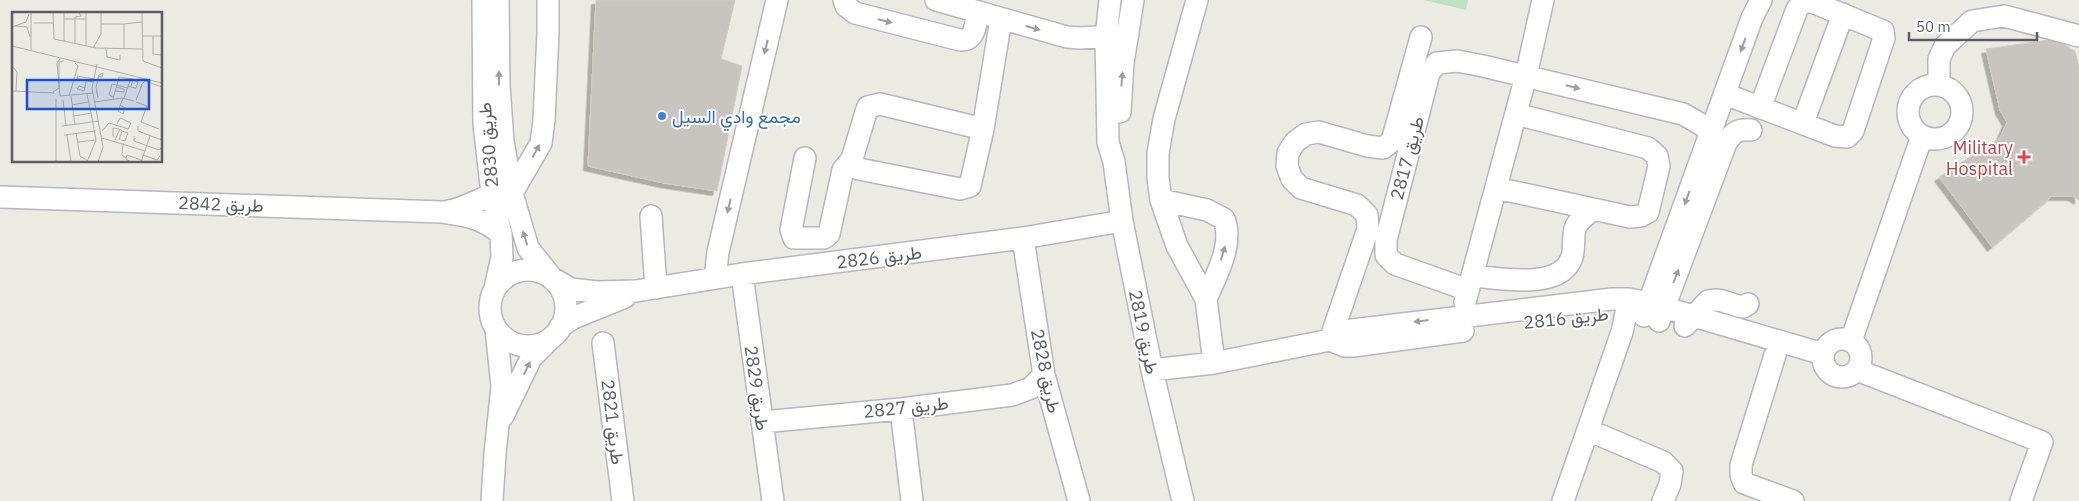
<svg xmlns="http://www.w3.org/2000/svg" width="2079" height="501" font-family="'IBM Plex Sans',Vazirmatn,sans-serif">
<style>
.green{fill:#c1e1c4}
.building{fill:#c8c5c0;stroke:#d0cdc2;filter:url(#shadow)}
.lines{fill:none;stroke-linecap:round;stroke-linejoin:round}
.minor-casing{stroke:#b5b7bc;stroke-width:24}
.minor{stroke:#fff;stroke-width:21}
.oneway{fill:#9d9ea1}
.shop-dot{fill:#3f7fe0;stroke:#fff;stroke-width:2}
.health-dot{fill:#e0444e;stroke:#fff;stroke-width:2}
.labels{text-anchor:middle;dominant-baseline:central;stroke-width:4;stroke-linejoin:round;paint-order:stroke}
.shop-label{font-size:18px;fill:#366cbe;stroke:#fff;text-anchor:start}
.street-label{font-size:18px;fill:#5b5d62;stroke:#fff}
.health-label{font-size:18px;fill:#be3a42;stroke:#fff;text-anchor:end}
.inset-road{fill:none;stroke:#aeaeab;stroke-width:1}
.view{fill:#1d4ed8;fill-opacity:0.15;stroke:#1d4ed8;stroke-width:2.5}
.inset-edge{fill:none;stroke:#5b5d62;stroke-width:2.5}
</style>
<defs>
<filter id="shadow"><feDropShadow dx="-4.5" dy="4.5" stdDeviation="0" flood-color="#0004"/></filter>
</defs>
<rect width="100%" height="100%" fill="#ecebe3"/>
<path class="green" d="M1424,0H1468L1466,10Z"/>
<path class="building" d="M596,0H735L721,59L742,66L717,191L664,183L588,166Z
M2055,39L2075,51L2079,67V200L2072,196H2052L1992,247L1939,177L2000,138L2007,122L2000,110L1986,49Z"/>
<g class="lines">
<g class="minor-casing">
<path id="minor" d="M483,0L484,124L492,194L501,234L502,257L495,288
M498,0L499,86L503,141L512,193L528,248L552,278L571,289L597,292L636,291L742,274L1023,238L1122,221
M844,0L846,6L855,13L960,40C976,41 975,24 978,12
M936,0L1067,37L1080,38L1128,35
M1110,0L1106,38L1108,142L1114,162L1122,221L1152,370L1183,501
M1197,0L1164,119L1158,153V178L1161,200L1177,246L1206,299L1214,363
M1939,85V59L1945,46L1972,21L2004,16L2079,36
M1908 112a27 27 0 1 1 54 0a27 27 0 1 1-54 0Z
M1725,94L1835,136L1847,137L1853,131L1884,38L1883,31L1812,2H1803L1797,9L1760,108
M1120,112L1123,63L1133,0
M1803,123L1843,14
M983,129L880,104L868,107L866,112L852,159L854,166L859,169L960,189L970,186L983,129L1001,19
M805,158L791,230L794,238H824L829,234L843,170L852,159
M1496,188L1630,217L1641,216L1648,212L1659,166L1657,156L1648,148L1516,114
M0,197L442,212C467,216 481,217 501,234
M1161,200L1207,210L1224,219C1234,244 1216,276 1206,299
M449,211C471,208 492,188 512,193L541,143L544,120L548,32V0
M651,216L656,288
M1023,238L1044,375L1079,501
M490 308a38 38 0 1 1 76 0a38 38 0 1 1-76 0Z
M742,274L773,501
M1472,276C1499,278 1561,291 1572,257C1575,247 1572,235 1576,226C1579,220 1588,214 1593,209
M715,278L718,252L777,0
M1468,290L1395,264L1386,255V240L1429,73L1437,63L1457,61L1483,66L1683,114L1702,125L1711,133
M1465,302L1526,76L1543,0
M1644,316L1752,18L1761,0
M1659,321L1726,143C1733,132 1738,129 1751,130
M1685,326L1708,301C1721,297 1730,305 1743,307L1748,304
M560,327L573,318L625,297
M1823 358a19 19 0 1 1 38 0a19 19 0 1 1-38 0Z
M1330,340L1345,346H1353L1463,331
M1330,340L1368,229L1367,215L1357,205L1301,188L1292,179L1287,166L1288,153L1295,142L1306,134L1319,132L1367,146L1383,148L1392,141L1421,37
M1851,341L1922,136
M603,343L623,501
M1775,355L1741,465V475L1744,483L1793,501
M1152,370L1214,363L1330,340L1337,335L1352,330L1612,299H1629L1649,303L1823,354
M1857,370L2042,442L2021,501
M901,409L912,501
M503,416L531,358L549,340
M762,422L901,409L1012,395L1031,388L1044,375
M1588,430L1663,462L1672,471L1670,484L1663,501
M492,501L495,454L502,386L496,329
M1563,501L1622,332L1629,299"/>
</g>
<use href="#minor" class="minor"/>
</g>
<defs><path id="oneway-solid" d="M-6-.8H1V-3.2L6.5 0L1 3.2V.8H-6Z" transform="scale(1.25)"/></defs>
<g class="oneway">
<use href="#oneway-solid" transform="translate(885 21) rotate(14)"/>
<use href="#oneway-solid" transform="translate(1033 28) rotate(16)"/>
<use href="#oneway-solid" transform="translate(1743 45) rotate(110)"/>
<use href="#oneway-solid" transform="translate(766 47) rotate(103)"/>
<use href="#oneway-solid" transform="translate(499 78) rotate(-90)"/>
<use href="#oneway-solid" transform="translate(1122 79) rotate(-85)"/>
<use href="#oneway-solid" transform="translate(1573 87) rotate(14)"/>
<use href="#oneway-solid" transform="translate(536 151) rotate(-62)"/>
<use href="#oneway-solid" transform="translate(1687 198) rotate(110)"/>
<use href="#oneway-solid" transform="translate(729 206) rotate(103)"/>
<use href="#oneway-solid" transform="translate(525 238) rotate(-107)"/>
<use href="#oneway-solid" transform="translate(1223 253) rotate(-73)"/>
<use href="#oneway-solid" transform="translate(1676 276) rotate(-69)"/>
<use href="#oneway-solid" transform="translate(1421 321) rotate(173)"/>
<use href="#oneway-solid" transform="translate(527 368) rotate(-65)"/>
</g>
<circle class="shop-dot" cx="662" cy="116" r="5"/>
<path class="health-dot" d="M2021.5 149.5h5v5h5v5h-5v5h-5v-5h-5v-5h5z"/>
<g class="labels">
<g class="shop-label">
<text x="672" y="116">مجمع وادي السيل</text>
</g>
<g class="street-label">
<text transform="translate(488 145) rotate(-95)">طريق 2830</text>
<text transform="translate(1407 158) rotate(-75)">طريق 2817</text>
<text transform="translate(221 204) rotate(2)">طريق 2842</text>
<text transform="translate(879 257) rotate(-7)">طريق 2826</text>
<text transform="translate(1566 318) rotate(-6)">طريق 2816</text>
<text transform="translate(1144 332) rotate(78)">طريق 2819</text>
<text transform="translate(1046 371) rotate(78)">طريق 2828</text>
<text transform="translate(757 388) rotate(82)">طريق 2829</text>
<text transform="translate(906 407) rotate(-6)">طريق 2827</text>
<text transform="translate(613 422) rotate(83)">طريق 2821</text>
</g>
<g class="health-label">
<text x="2013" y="147">Military<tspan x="2013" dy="21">Hospital</tspan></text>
</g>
</g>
<g transform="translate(12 12)">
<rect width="150" height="150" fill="#ecebe3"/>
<path class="inset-road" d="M41,0L42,27L84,36L130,37M52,0V29M130,0L131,49L150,56M52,7H74M22,11H41M89,12H112V37M112,12L130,10M3,14L15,15L18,25M0,15L14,10L17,2M130,24H150M141,24V42L150,43M63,32V5L69,4L67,0M0,34L150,71M74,34V0M81,36L89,22V0M94,37L95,45L108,48V43M19,38V0M48,47L45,51L48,84L81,81M85,52L80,76L91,135L86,150M0,54L5,60L4,79M81,70L66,67L65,64L82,67M129,73L133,69L150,75M116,74L123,76H124L126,70L121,68L119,74M73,76L67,74L65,77L72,79L73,76L74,69M0,79L42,81M103,79L112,80V77L104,75M41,80L47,76V50L52,49M57,84L66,54L63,51M59,84L63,113M101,85L97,83L100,72L116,76M86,86L84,75L87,63L91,61L90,65L86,64M112,86L119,66M101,87L107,65L121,67M51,88L54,114M124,88L130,73L128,76M83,90L110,86L122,89M124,90L135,94L129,110L147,117M60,93L76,90M108,93L113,96L111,102L106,99L111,86M62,104L79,101L75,82M50,114L87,109M126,114V119L150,128M90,119L97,111L116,117L119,111L108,106L105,112M64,121L68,144L76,149M52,123L83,119M55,123L59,150M122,124V129L147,138L150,135M101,125V116L107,117M90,126L133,139M103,128L108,117L110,119L107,128M109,128L113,129L116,121L110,119M66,130L84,128M111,131L110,143L114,146M131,143L145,148L148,144M44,150V87M75,150L84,128L79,101M119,150L114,147L115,143L129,148M129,150L138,124"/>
<path class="view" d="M15,68H137V97H15Z"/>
<rect width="150" height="150" class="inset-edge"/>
</g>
<path d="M1909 32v8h128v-8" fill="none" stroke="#5b5d62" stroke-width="2.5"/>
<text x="1916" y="32" font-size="15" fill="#5b5d62" stroke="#ffffff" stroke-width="4" paint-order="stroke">50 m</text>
</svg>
